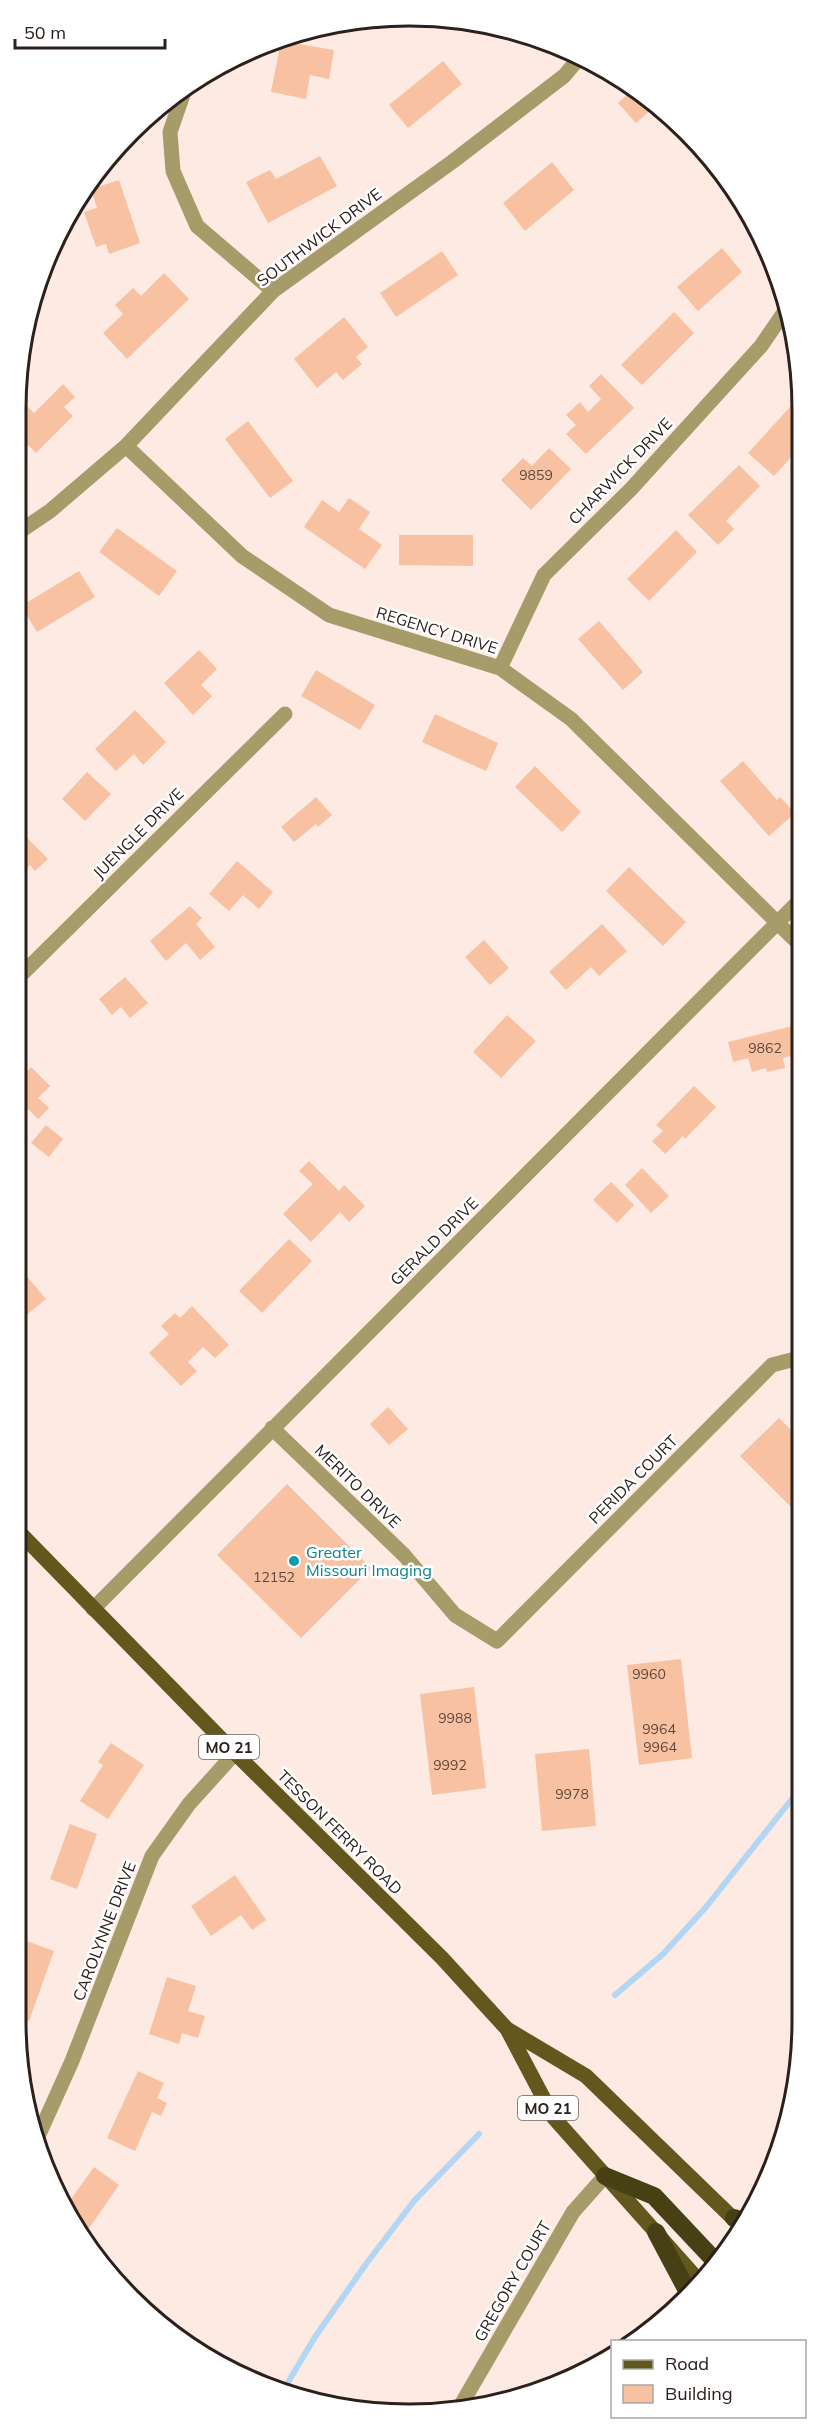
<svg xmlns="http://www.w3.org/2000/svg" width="818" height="2430" font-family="Mulish,sans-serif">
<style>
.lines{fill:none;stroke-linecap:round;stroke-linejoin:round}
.stream{stroke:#b4d6f5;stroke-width:6}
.building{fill:#f8c2a2}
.minor{stroke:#a59c6a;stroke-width:15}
.primary{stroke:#62581d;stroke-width:15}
.motorway{stroke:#474015;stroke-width:18}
.culture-dot{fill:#0f9aa8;stroke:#fff;stroke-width:2}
.labels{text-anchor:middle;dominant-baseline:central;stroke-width:5;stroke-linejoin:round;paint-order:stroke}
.number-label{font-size:14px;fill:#5e483d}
.shield{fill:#fff;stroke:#6b635f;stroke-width:1.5}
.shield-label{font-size:15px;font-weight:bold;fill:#2b201b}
.street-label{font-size:16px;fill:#2b201b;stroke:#fff}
.culture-label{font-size:16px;fill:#0d838f;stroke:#fff;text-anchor:start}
.rim{fill:none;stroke:#2b201b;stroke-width:3}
</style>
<rect width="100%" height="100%" fill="#fdeae2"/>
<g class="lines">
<path class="stream" d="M615,1995L663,1954L706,1907L803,1785
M284,2389L315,2337L366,2264L414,2201L479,2134"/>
</g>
<path class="building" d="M281,41L334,50L329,79L310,75L306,99L271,92Z
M443,61L462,84L408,128L389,105Z
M629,87L654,107L636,123L618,103L631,91Z
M320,156L337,186L268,223L246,182L270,170L276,179Z
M552,162L574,190L525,231L503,203Z
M119,180L140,243L109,254L106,244L96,247L84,212L97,208L91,189Z
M722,248L742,272L698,311L677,287Z
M442,251L458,275L396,317L380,293Z
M164,273L189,299L127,359L103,333L123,314L115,305L133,288L141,296Z
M674,312L694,333L642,385L621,365Z
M344,317L368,347L356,357L362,364L343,380L336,372L317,388L294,359Z
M601,374L634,408L586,454L566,434L576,425L566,415L580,402L588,412L601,399L589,386Z
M63,384L75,397L64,407L73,416L36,453L15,432V412L24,403L34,413Z
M800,396V457L795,453L774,476L748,453Z
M248,421L293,481L270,498L225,439Z
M549,448L571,469L531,510L501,480L523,458L532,466Z
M739,465L760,486L726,521L734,529L718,545L688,515Z
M349,498L370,512L359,529L382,545L365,569L304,527L322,500L339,512Z
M117,528L177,571L159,596L99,552Z
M676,530L697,552L649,601L627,579Z
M399,535H473V566L399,565Z
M79,571L95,597L37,632L21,606Z
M599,621L643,672L623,690L578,639Z
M199,650L217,669L201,685L212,696L193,715L164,683Z
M316,670L375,705L360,730L301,696Z
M135,710L166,742L143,765L134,754L116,771L95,749Z
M435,714L498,743L486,771L422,742Z
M743,761L777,800L780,797L795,813L769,836L720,781Z
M535,766L581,812L562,832L515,787Z
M87,772L111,794L85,821L62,799Z
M316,797L332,815L318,827L316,824L294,842L281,827Z
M24,835L48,859L35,871L30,865L19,876L17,874V837L19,839Z
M237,861L273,892L259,909L243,895L229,911L209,894Z
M629,867L686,922L663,946L606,891Z
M190,906L202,918L196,924L215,947L200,960L186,943L166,961L150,941Z
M602,924L627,951L599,976L591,967L566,990L549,972Z
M484,940L509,968L490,985L465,957Z
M125,977L148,1003L130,1018L121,1007L112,1015L99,999Z
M507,1015L536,1041L501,1078L473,1052Z
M801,1024V1054L783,1058L785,1068L767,1072L766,1068L752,1072L748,1058L733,1062L728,1042Z
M31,1067L50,1086L38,1098L49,1108L38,1119L18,1099V1080Z
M694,1086L716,1107L685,1139L683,1136L665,1154L652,1141L663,1131L656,1125Z
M46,1125L63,1139L49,1157L31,1143Z
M309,1161L339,1191L344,1185L365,1206L349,1222L340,1212L311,1242L283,1214L313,1184L299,1171Z
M642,1168L669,1196L651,1213L625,1185Z
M611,1182L634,1205L617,1223L593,1200Z
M289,1239L312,1261L262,1313L239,1291Z
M19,1267L46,1299L23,1318L19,1313Z
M192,1306L229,1345L215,1358L203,1347L188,1362L197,1371L181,1386L149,1353L169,1334L161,1326L175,1313L180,1318Z
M388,1407L408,1429L389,1445L370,1424Z
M779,1418L802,1441V1518L740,1456Z
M287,1484L371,1568L301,1638L217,1555Z
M681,1659L692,1758L639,1765L627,1665Z
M474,1687L486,1788L432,1795L420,1694Z
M111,1743L144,1765L108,1819L80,1801L103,1765L98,1762Z
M589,1749L596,1826L542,1831L535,1754Z
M70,1824L97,1834L77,1889L50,1879Z
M235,1875L266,1920L252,1930L241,1915L211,1936L191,1906Z
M24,1940L54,1951L29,2021L22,2019V1945Z
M167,1977L196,1986L188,2011L205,2016L198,2038L182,2033L179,2044L149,2034Z
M138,2071L164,2083L157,2098L167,2103L161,2116L152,2112L135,2151L107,2138Z
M94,2167L119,2185L85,2234L66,2206Z"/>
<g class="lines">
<path class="minor" d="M186,86L170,132L173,171L197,226L273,291
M126,446L242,556L329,615L500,668L571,719L801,946
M16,534L50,511L126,446L273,291L452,162L564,76L580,57
M500,668L544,575L631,489L761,346L785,311
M18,978L285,714
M272,1428L404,1555L455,1615L497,1641L772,1365L799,1358L802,1360
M93,1609L801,899
M36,2141L72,2061L152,1856L189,1804L235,1753
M458,2410L573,2212L605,2176"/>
<path class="primary" d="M20,1533L235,1753L442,1958L507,2029L554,2118L701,2283
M507,2029L586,2076L742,2227"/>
<path class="motorway" d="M605,2176L654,2196L717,2263
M734,2218L745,2222
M656,2232L690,2296"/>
</g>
<circle class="culture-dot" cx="294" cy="1561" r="6"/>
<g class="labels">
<g class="number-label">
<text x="536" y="475">9859</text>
<text x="765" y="1048">9862</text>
<text x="274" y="1577">12152</text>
<text x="649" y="1674">9960</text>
<text x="455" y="1718">9988</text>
<text x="659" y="1729">9964</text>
<text x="660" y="1747">9964</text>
<text x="450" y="1765">9992</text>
<text x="572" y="1794">9978</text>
</g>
<g class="shield">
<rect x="199" y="1735" width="60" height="24" rx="4.5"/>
<rect x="518" y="2096" width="60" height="24" rx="4.5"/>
</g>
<g class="shield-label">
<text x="229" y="1747">MO 21</text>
<text x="548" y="2108">MO 21</text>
</g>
<g class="street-label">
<text transform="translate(319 237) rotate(-37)">SOUTHWICK DRIVE</text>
<text transform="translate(620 471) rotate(-46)">CHARWICK DRIVE</text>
<text transform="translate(437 630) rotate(17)">REGENCY DRIVE</text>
<text transform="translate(138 833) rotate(-45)">JUENGLE DRIVE</text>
<text transform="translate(434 1241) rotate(-45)">GERALD DRIVE</text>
<text transform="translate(633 1479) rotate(-45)">PERIDA COURT</text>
<text transform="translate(358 1486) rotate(44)">MERITO DRIVE</text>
<text transform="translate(340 1832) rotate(45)">TESSON FERRY ROAD</text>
<text transform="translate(104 1931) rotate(-69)">CAROLYNNE DRIVE</text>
<text transform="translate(512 2281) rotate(-60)">GREGORY COURT</text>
</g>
<g class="culture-label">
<text x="306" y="1552">Greater<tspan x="306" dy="18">Missouri Imaging</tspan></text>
</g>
</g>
<path d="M0 0H818V2430H0ZM409 26H409A383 383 0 0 1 792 409V2021A383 383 0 0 1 409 2404H409A383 383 0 0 1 26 2021V409A383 383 0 0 1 409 26Z" fill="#fff" fill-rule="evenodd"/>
<path class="rim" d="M409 26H409A383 383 0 0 1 792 409V2021A383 383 0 0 1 409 2404H409A383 383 0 0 1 26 2021V409A383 383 0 0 1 409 26Z"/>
<rect x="611" y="2340" width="195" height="78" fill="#ffffff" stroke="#aaa6a4" stroke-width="1.5"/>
<rect x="623" y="2360" width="30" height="9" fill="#62581d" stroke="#aaa6a4" stroke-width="1.5"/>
<text x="665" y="2370" font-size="18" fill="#2b201b">Road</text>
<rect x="623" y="2385" width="30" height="18" fill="#f8c2a2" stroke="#aaa6a4" stroke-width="1.5"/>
<text x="665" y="2400" font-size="18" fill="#2b201b">Building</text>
<path d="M15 39v9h150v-9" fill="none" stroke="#2b201b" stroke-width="3"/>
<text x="24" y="39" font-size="18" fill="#2b201b" stroke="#ffffff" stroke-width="4.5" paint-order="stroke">50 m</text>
</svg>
